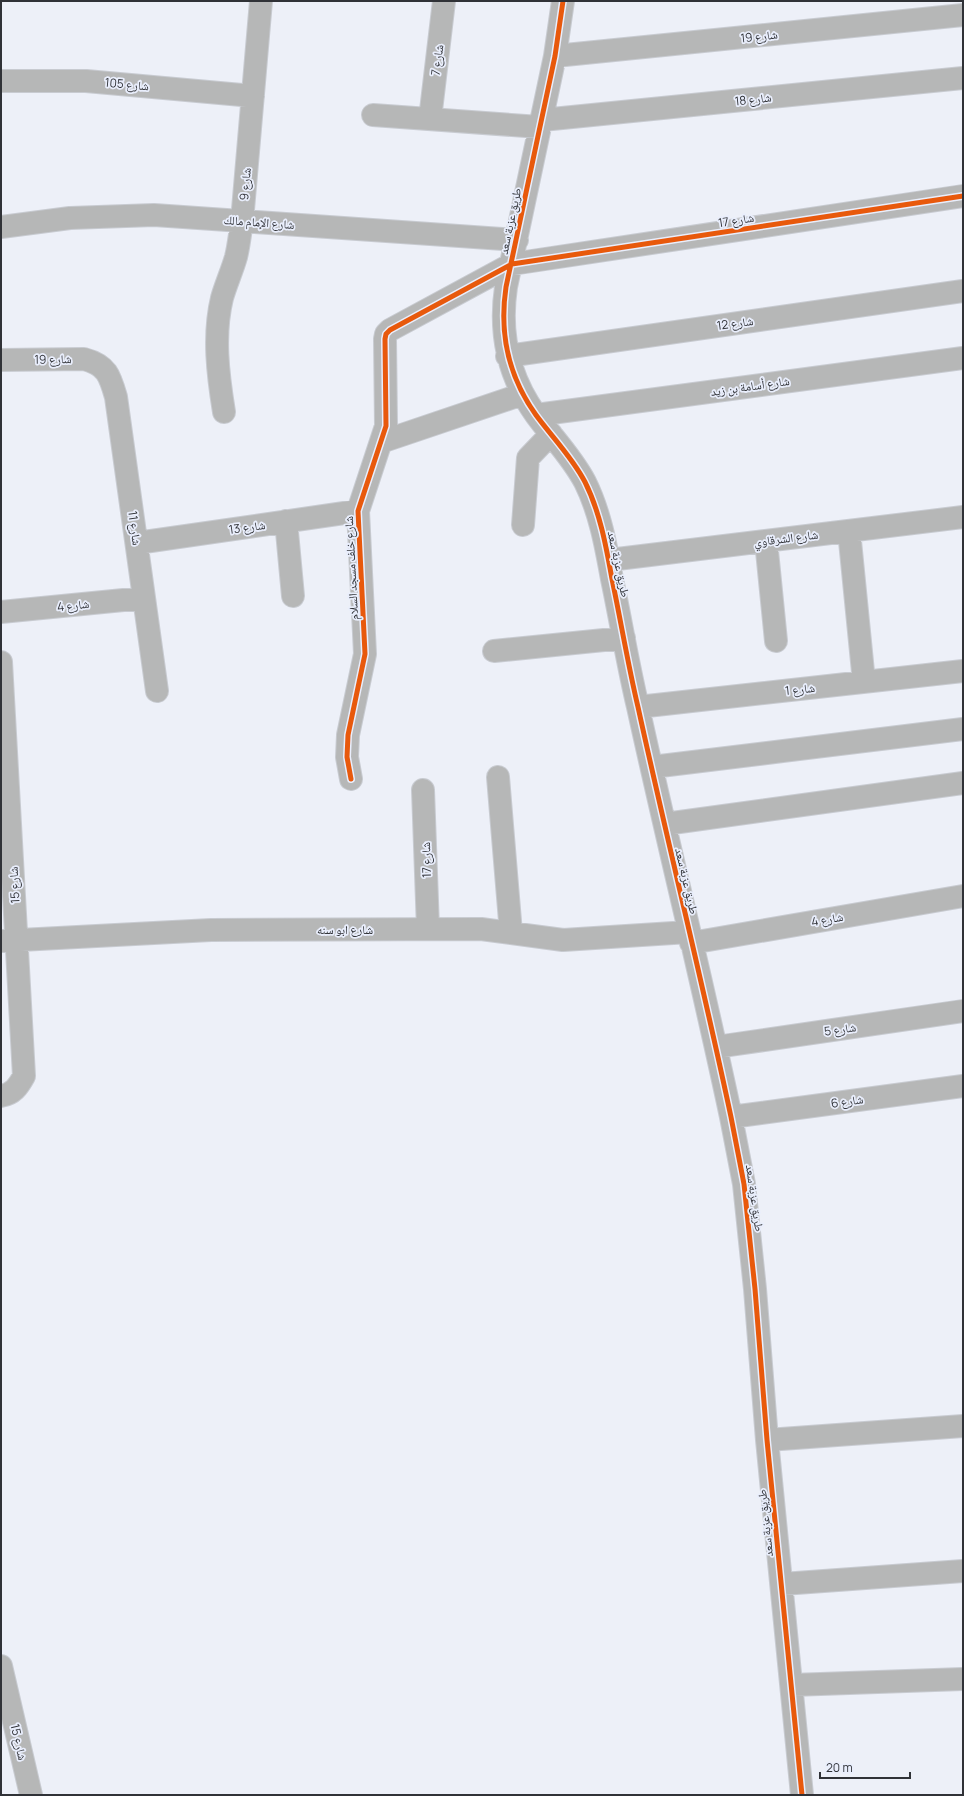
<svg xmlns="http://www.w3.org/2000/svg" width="964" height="1796" font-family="Manrope,'Noto Naskh Arabic',sans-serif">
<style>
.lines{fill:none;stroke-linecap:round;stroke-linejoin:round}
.minor-casing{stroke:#c8cbd1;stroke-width:24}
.minor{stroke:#b6b7b7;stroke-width:22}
.cycleway-casing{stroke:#e9eefc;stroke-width:8}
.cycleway{stroke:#e8590c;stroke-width:5}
.labels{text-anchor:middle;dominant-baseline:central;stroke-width:3.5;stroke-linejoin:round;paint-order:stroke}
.street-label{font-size:12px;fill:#303237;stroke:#e9eefc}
</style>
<rect width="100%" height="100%" fill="#edf0f8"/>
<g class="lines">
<g class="minor-casing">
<path id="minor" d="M563,1L555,56L506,287C499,334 508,376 536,415C552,437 572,457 585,482C600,512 606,546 612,579C621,622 628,665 638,707C668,844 702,980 731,1117L744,1184L755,1289L767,1440L802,1795
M555,56L963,15
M1,81H86L253,96
M373,115L540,127
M430,119L444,1
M542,120L963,78
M1,227L70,218L154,215L517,240
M507,356L963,291
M1,360L84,359C107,365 110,376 116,397L157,691
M224,412C218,375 213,335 222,298C226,284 232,271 236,257C239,245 240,233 242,221L261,1
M536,415L963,358
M381,442L523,394
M286,521L293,596
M523,525L528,458L551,434
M849,531L864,682
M766,541L776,641
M137,543L358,511
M609,560L963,517
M1,612L144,598
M494,651L624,638
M1,662L24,1076C18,1087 13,1094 1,1096
M638,707L963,671
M652,767L963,729
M498,777L511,933
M351,779L347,757L348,735L365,654L358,511L386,426L385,339L386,334L390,330L512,264L963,196
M423,790L428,929
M665,824L963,783
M1,941L211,930L481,929L563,940L689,932
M691,943L963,896
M716,1047L963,1011
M731,1117L963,1086
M767,1440L963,1426
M782,1584L963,1571
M1,1666L31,1795
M792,1685L963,1679"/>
</g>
<use href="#minor" class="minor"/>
<g class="cycleway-casing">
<path id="cycleway" d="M563,1L555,56L506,287C499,334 508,376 536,415C552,437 572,457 585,482C600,512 606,546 612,579C621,622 628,665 638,707C668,844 702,980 731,1117L744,1184L755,1289L767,1440L802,1795
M351,779L347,757L348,735L365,654L358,511L386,426L385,339L386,334L390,330L512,264L963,196"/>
</g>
<use href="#cycleway" class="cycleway"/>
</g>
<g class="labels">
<g class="street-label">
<text transform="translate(759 36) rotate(-6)">شارع 19</text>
<text transform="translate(437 60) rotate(-83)">شارع 7</text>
<text transform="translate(127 84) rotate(5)">شارع 105</text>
<text transform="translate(753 99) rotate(-6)">شارع 18</text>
<text transform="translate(245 184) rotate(-85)">شارع 9</text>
<text transform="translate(736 220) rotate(-9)">شارع 17</text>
<text transform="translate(510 221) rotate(-78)">طريق عزبة سعد</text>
<text transform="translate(259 222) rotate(4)">شارع الإمام مالك</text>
<text transform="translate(735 323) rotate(-8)">شارع 12</text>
<text transform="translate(53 359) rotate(-1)">شارع 19</text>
<text transform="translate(750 386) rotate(-8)">شارع أسامة بن زيد</text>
<text transform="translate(247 527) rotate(-8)">شارع 13</text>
<text transform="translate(135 528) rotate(82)">شارع 11</text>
<text transform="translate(786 538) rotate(-7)">شارع الشرقاوي</text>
<text transform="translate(619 564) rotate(78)">طريق عزبة سعد</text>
<text transform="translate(351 568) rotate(-93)">شارع خلف مسجد السلام</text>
<text transform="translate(73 605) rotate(-6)">شارع 4</text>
<text transform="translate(800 689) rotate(-6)">شارع 1</text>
<text transform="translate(426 860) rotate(-92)">شارع 17</text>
<text transform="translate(687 881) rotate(77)">طريق عزبة سعد</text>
<text transform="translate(14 885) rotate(-93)">شارع 15</text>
<text transform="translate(827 919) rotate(-10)">شارع 4</text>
<text x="345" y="929">شارع ابو سنه</text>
<text transform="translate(840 1029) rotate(-8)">شارع 5</text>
<text transform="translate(847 1101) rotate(-8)">شارع 6</text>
<text transform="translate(755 1198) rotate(82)">طريق عزبة سعد</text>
<text transform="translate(765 1523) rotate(-96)">طريق عزبة سعد</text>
<text transform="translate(19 1742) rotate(77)">شارع 15</text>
</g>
</g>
<rect width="964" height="1796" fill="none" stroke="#303237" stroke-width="4"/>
<path d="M820 1772v6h90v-6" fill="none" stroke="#303237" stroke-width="2"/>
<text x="826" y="1772" font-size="12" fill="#303237" stroke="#e9eefc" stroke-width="3" paint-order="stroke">20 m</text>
</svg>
